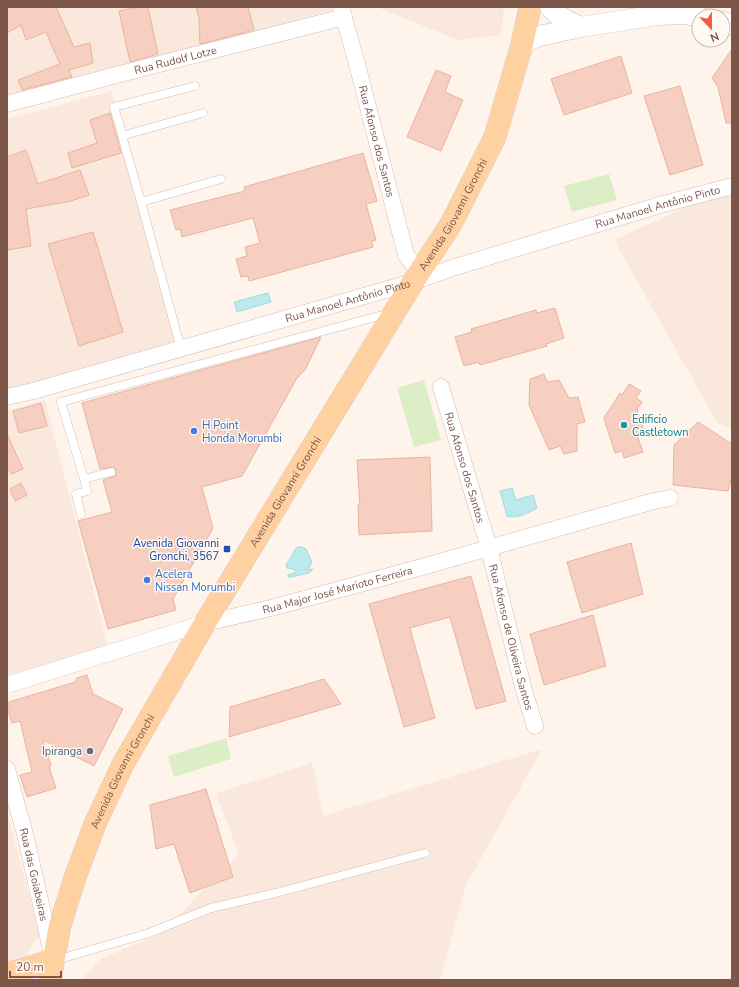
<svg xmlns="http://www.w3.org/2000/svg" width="739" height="987" font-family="'Nunito Sans',sans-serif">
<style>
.residential{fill:#f9e8db}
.green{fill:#dbeec6}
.water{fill:#bce9eb;stroke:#a1dbdd}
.building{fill:#f6cfc0;stroke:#eab39e}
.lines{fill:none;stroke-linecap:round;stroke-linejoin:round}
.service-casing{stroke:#d5bdb1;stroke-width:9}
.minor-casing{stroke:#d5bdb1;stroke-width:17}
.tertiary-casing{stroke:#d5bdb1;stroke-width:21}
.primary-casing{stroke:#dbd0cc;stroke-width:23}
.service{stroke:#fff;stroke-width:8}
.minor{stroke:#fff;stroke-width:16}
.tertiary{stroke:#fff;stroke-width:20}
.primary{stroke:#ffd1a1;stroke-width:22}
.culture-dot{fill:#0f9aa8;stroke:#fff9f3;stroke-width:1.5}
.shop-dot{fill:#3f7fe0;stroke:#fff9f3;stroke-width:1.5}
.transit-dot{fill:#1a4fb4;stroke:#fff9f3;stroke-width:1.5}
.service-dot{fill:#5c6f8a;stroke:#fff9f3;stroke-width:1.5}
.labels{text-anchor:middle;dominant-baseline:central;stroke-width:3;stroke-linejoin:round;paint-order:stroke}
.street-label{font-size:11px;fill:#7d564a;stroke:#fff9f3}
.culture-label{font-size:11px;fill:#0d838f;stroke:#fff9f3;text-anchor:start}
.shop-label{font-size:11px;fill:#366cbe;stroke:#fff9f3;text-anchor:start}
.transit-label{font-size:11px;fill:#164399;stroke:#fff9f3;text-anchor:end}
.service-label{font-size:11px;fill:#4e5e75;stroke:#fff9f3;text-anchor:end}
</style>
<rect width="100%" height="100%" fill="#fef4eb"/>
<path class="residential" d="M7,7H331L332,10L7,96Z
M377,7H504L501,35L458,40Z
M112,91L184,349L7,398V119Z
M732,187V430L717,422L614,240Z
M45,400L108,647L7,675V411Z
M542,749L466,885L440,980H81L100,959L160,934L239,854L216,793L312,763L323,816Z
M7,813L40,934L25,957L7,962Z"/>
<path class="green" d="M609,174L617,200L572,212L564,186Z
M424,380L441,440L414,447L397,388Z
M226,738L231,759L174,777L168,756Z"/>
<path class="water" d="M268,293L271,302L237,312L234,302Z
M512,488L516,500L533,495L537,508C528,513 517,519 507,516L500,491Z
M298,547H301L306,549L312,562L308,570L313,569L309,573L291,577H288V575L294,573L296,571L293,569L287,568L286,565L296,548Z"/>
<path class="building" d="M7,7H56L74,47L90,43L93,63L69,70L72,77L22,90L18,80L60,64L46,32L26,40L21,25L7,33Z
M139,7H148L158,54L130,62L119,11Z
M196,7H248L254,30L200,44L199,18Z
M732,49V123H726L718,87L712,78Z
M621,56L632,93L564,115L551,79Z
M436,70L451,76L445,92L463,100L441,151L407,137Z
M680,86L703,165L670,175L644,96Z
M110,113L121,153L72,168L68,153L97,143L90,120Z
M26,150L38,184L80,170L89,195L71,201L26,209L31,246L8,250L7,243V157Z
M363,153L377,201L366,204L376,240L372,241L373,247L249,281L248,276L241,277L236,259L247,256L245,247L260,243L253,218L182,237L180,229L176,230L170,210L245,191L244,187Z
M93,232L123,332L79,346L48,244Z
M555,308L564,338L546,344L547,346L480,365L479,362L464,366L455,337L472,332L471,329L536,310L537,313Z
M321,337L305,370L297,378L242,476L202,487L213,528L173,599L176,610L108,629L78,521L112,512L103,480L115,476L116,474V471L115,468L112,467L100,469L82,403Z
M544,374L547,382L559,380L569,398L578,397L585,422L577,424V451L564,454L560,446L549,450L529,405L530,379Z
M629,384L641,391L636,398L642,402L637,409L644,432L637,435L643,452L624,458L622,451L615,453L604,418L620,393L622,395Z
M41,403L47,426L19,433L13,411Z
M698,422L732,444V476L728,491L673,485L674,445Z
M7,434L23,469L11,474L7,467Z
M430,457L432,531L359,535L358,505H360L357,460Z
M21,483L27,495L15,501L10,489Z
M631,543L643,594L582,613L567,562Z
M471,576L506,701L476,709L450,617L410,628L435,718L404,727L369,604Z
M593,615L606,666L544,685L530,634Z
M87,675L93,694L123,709L94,766L43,740L51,766L49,767L56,788L27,797L20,775L32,772L20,721L12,723L9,714V702L75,682L77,678Z
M324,679L341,704L229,737L230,707Z
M206,789L233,877L190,893L174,844L156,849L150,805Z"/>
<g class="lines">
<g class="service-casing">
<path id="service" d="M123,137L114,107L195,86
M141,202L221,179
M181,349L141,202L123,139V137L125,135L203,113
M111,472L84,479L61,402L390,313
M81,514L76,494L87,491L84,479
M56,960L149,933L211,908L276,893L425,853"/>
</g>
<g class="minor-casing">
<g id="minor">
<path id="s1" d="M341,7L357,64L406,255L420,273"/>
<path id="s2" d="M7,104L116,75L344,17"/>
<path id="s3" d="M441,387L489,548L523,687L535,726"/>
<path id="s4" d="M7,397L33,391L413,282L455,267L660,205L732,186"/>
<path id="s5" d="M7,685L205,623L271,608L422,567L654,501L670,498"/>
<path id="s6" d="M7,769L26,838L52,954"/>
</g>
</g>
<g class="tertiary-casing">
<path id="tertiary" d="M550,7C558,17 569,22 581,27
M723,22L732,25
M522,44L536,37L544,35L581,27L657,15L685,14L699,17"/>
</g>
<g class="primary-casing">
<g id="primary">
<path d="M7,974L53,960"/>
<path id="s7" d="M50,980L60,925L76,875L95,824L123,764L205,623L413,282L451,224L495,137L522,44L530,7"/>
</g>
</g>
<use href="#service" class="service"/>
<use href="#minor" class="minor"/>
<use href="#tertiary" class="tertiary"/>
<use href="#primary" class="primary"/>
</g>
<circle class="culture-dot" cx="624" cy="425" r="4"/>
<g class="shop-dot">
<circle cx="194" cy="431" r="4"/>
<circle cx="147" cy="580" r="4"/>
</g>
<rect class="transit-dot" x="223" y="545" width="8" height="8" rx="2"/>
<circle class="service-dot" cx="90" cy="751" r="4"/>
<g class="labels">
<g class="street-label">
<text stroke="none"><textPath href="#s2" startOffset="174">Rua Rudolf Lotze</textPath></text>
<text stroke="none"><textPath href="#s1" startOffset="139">Rua Afonso dos Santos</textPath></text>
<text stroke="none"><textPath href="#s4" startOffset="678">Rua Manoel Antônio Pinto</textPath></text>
<text stroke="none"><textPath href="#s7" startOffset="870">Avenida Giovanni Gronchi</textPath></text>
<text stroke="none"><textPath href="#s4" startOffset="354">Rua Manoel Antônio Pinto</textPath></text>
<text stroke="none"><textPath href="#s3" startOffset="84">Rua Afonso dos Santos</textPath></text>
<text stroke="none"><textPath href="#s7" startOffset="546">Avenida Giovanni Gronchi</textPath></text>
<text stroke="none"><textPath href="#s5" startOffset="344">Rua Major José Marioto Ferreira</textPath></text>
<text stroke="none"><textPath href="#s3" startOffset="260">Rua Afonso de Oliveira Santos</textPath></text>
<text stroke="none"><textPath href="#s7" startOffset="222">Avenida Giovanni Gronchi</textPath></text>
<text stroke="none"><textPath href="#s6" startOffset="109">Rua das Goiabeiras</textPath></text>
</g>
<g class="culture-label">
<text x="632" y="419">Edificio<tspan x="632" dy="13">Castletown</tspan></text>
</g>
<g class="shop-label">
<text x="202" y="425">H Point<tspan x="202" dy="13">Honda Morumbi</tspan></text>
<text x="155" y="574">Acelera<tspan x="155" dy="13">Nissan Morumbi</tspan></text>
</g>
<g class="transit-label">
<text x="219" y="543">Avenida Giovanni<tspan x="219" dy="13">Gronchi, 3567</tspan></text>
</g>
<g class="service-label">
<text x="82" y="751">Ipiranga</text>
</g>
</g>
<rect width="739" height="987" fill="none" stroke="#7d564a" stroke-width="16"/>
<g transform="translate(711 28) rotate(158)"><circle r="19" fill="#fff9f3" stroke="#cbb8af"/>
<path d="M0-3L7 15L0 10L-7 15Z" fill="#f15a47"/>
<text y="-6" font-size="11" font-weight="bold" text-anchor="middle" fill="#7d564a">N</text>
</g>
<path d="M10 971v6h51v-6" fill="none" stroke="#7d564a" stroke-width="2"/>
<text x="16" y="971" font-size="12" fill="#7d564a" stroke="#fff9f3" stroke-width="3" paint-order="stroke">20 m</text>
</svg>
